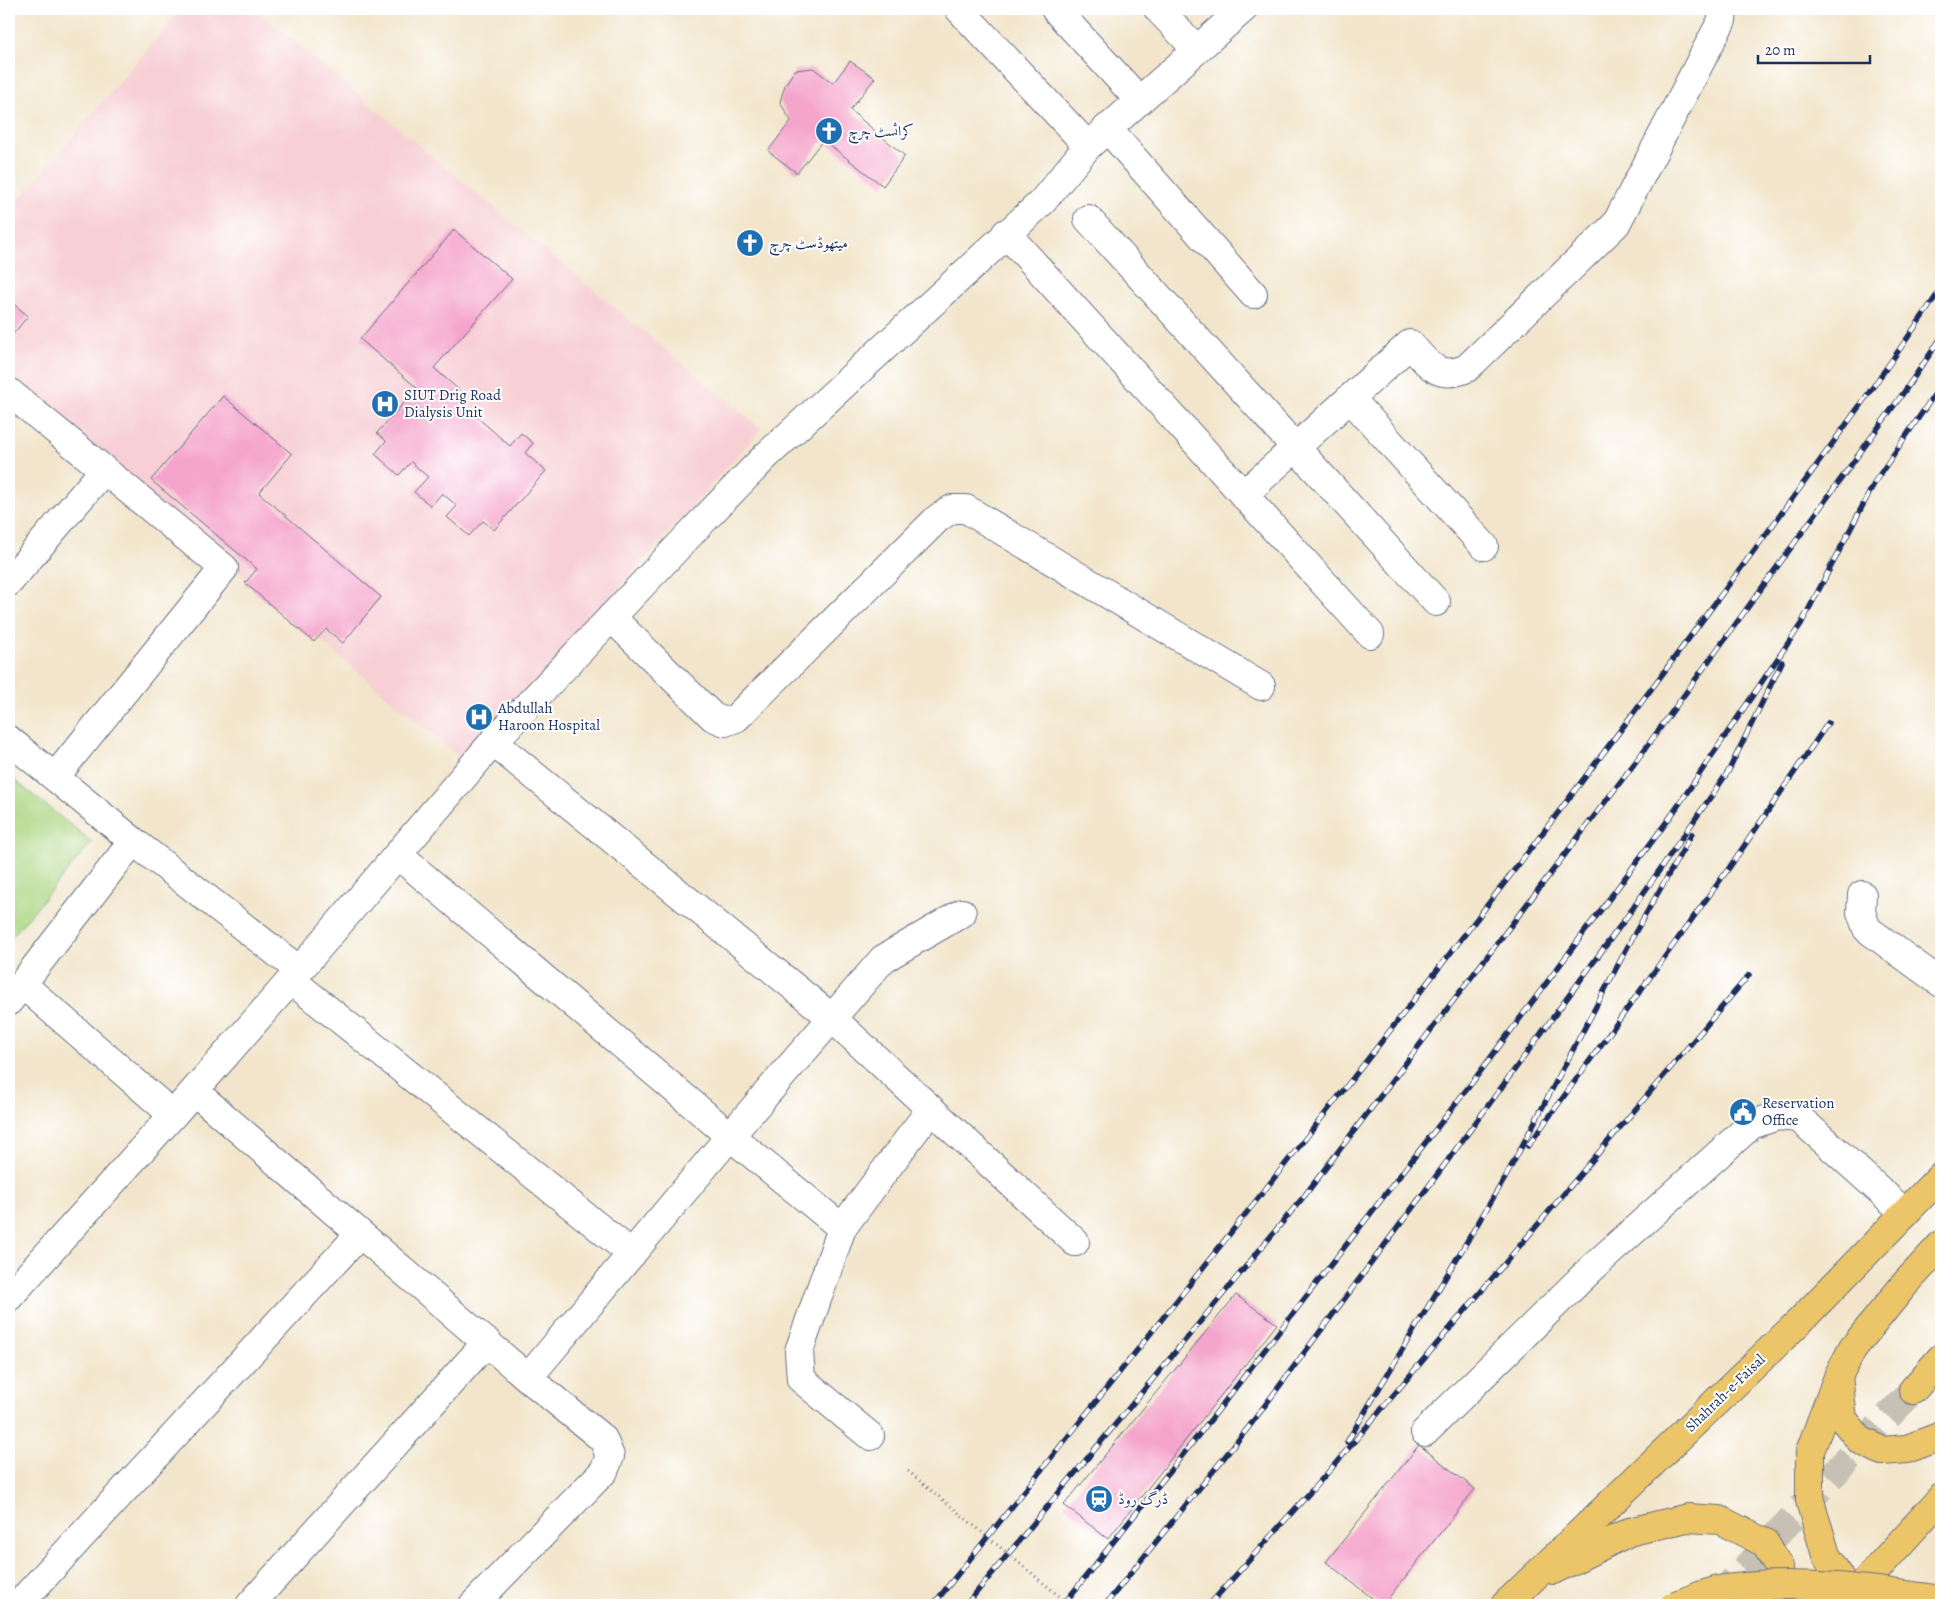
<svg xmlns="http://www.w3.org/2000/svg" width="1950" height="1614" font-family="Alegreya,Amiri,serif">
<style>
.built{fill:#f7cfd4}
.green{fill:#abd681;stroke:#638270}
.building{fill:#f5a5cc}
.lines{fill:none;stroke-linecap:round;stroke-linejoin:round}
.highway-tunnel{stroke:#c7c1b5;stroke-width:28;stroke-dasharray:28 14;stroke-linecap:butt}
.minor-casing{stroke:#666f84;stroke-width:30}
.highway-casing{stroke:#666f84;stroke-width:30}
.minor{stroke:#fff;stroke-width:28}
.highway{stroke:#edc569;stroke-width:28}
.rail-casing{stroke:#1b2f5e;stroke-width:5.5}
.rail{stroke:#fff;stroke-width:4;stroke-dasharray:11;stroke-linecap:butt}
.major-bridge-casing{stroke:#666f84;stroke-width:30;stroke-linecap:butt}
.path-bridge{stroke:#666f84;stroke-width:3;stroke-dasharray:1 4;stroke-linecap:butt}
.major-bridge{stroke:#edc569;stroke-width:28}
.labels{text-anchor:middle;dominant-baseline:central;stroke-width:4;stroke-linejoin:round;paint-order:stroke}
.poi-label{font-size:15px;fill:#1b2f5e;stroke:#fff;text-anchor:start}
.street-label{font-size:15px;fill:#1b2f5e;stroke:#fff}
</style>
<rect width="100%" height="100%" fill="#fff"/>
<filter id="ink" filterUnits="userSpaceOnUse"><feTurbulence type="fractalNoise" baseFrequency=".02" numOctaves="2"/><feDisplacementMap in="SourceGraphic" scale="10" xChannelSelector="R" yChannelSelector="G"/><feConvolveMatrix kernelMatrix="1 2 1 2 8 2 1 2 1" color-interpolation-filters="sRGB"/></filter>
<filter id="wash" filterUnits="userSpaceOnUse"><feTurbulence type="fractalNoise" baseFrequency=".0096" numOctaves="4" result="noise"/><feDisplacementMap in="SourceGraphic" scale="20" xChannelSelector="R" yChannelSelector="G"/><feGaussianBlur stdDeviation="1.12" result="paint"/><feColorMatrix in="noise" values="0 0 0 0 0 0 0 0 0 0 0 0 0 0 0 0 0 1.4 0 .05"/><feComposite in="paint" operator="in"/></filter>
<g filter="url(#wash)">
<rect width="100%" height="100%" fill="#f2e5cb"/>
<path class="built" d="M182,9H255L761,429L464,761L9,379V211Z"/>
<path class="green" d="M9,776L92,842L9,940Z"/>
<g id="blocks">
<path class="building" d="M850,61L875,78L850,110L905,156L883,186L823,140L797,173L768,151L791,121L780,102L785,85L795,70L813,68L833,83Z
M454,230L512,279L434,368L459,390L454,397L510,446L521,433L533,443L525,453L546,471L494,530L483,521L469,536L447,517L457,506L442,493L431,506L414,492L428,477L411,462L399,475L375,454L386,441L377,433L417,388L360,339Z
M9,300L28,316L9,339Z
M223,396L292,454L259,493L381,597L343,643L326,629L314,642L245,583L257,569L151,480Z
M1236,1295L1277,1324L1108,1539L1064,1505Z
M1419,1445L1475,1489L1383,1605H1381L1326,1562Z"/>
</g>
</g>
<g filter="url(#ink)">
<use href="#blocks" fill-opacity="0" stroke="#666f84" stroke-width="1"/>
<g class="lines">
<path class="highway-tunnel" d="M1715,1600L1913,1390"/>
<g class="minor-casing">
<path id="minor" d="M959,9L1088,146
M1055,9L1140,101
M1158,9L1197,50
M1107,128L1253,294
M1088,219L1436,602
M1006,233L1370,634
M9,392L224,568L55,777
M1350,398L1484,546
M1243,495L1410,344C1428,364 1438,381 1467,368L1616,224L1722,20L1723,9
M9,582L104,470
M611,617L713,717L725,722L736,718L938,518L952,509H966L1261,686
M9,740L133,841L299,970
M493,742L832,1018L1075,1242
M398,855L730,1136L842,1228L799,1351L801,1379L870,1436
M1862,895L1861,912L1867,929L1941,983
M291,980L632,1254
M22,984L173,1115
M9,1001L133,841
M194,1091L528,1378L603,1439L610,1456L604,1471L473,1605
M842,1228L931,1109
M9,1297L173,1115L291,980L493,742L694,530L765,457L1042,202L1088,146L1243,9
M528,1378L730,1136L883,959L962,913
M1425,1432L1590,1270L1751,1125L1777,1116L1799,1118L1905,1213
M18,1605L360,1234
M250,1605L487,1342"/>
</g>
<g class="highway-casing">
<path id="highway" d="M1941,1245L1905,1284L1853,1348L1838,1376L1843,1419L1860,1440L1882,1451L1907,1449L1941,1436
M1836,1382L1810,1451V1501L1826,1555L1856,1605
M1913,1390L1941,1358
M1553,1570L1629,1532L1687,1518L1720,1520L1765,1543L1779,1567L1781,1605
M1845,1604L1941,1498
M1505,1605L1800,1321L1941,1176"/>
</g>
<use href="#minor" class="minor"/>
<use href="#highway" class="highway"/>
<g class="rail-casing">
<path id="rail" d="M1528,1146L1729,868L1828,723
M1347,1442L1505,1178L1636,931L1692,834
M933,1605C1197,1276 1462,947 1712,607C1790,502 1868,397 1941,289
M966,1605L1305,1195L1634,764L1904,392L1941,338
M1063,1605L1212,1418L1474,1080L1671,816L1801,624L1876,480L1941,385
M1105,1605L1248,1428L1434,1179L1626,918L1728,772L1782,662
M1209,1605L1330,1470L1749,975"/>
</g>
<use href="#rail" class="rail"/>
<g class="major-bridge-casing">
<path id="major-bridge" d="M1675,1605C1691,1600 1709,1591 1725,1589C1797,1579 1870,1589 1941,1600"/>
</g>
<path class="path-bridge" d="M908,1471L1070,1605"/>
<use href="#major-bridge" class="major-bridge"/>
</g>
</g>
<defs>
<g id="church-disc" transform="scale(1.4375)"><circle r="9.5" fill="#1f6fb2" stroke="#fff"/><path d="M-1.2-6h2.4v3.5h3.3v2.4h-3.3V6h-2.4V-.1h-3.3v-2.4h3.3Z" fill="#fff"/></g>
<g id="hospital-disc" transform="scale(1.4375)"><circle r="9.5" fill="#1f6fb2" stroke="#fff"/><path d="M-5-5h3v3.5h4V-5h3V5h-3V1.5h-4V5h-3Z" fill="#fff"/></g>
<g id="civic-disc" transform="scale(1.4375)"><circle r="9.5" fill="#1f6fb2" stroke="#fff"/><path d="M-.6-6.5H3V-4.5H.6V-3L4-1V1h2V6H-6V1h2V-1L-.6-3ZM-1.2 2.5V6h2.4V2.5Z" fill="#fff"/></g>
<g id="station-disc" transform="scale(1.4375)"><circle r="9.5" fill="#1f6fb2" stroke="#fff"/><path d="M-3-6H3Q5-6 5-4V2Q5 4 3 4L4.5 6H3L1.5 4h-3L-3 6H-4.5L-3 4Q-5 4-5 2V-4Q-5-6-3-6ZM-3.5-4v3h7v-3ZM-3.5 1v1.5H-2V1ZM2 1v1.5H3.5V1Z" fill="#fff"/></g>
</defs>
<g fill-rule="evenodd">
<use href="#church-disc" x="829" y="131"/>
<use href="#church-disc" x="750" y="243"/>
<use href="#hospital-disc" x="385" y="404"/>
<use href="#hospital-disc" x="479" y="717"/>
<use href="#civic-disc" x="1743" y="1112"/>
<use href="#station-disc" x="1099" y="1499"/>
</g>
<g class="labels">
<g class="poi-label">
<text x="848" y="131">کرائسٹ چرچ</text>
<text x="769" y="243">میتھوڈسٹ چرچ</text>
<text x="404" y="395">SIUT Drig Road<tspan x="404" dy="17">Dialysis Unit</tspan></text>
<text x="498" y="708">Abdullah<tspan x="498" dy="17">Haroon Hospital</tspan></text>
<text x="1762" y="1103">Reservation<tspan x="1762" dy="17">Office</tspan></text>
<text x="1118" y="1499">ڈرگ روڈ</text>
</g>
<g class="street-label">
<text transform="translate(1725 1393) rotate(-44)">Shahrah-e-Faisal</text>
</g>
</g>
<rect width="1950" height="1614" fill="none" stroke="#fff" stroke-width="30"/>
<path d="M1758 55v8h112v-8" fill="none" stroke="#1b2f5e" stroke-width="2.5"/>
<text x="1765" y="55" font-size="15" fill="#1b2f5e" stroke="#ffffff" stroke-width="4" paint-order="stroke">20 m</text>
</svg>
